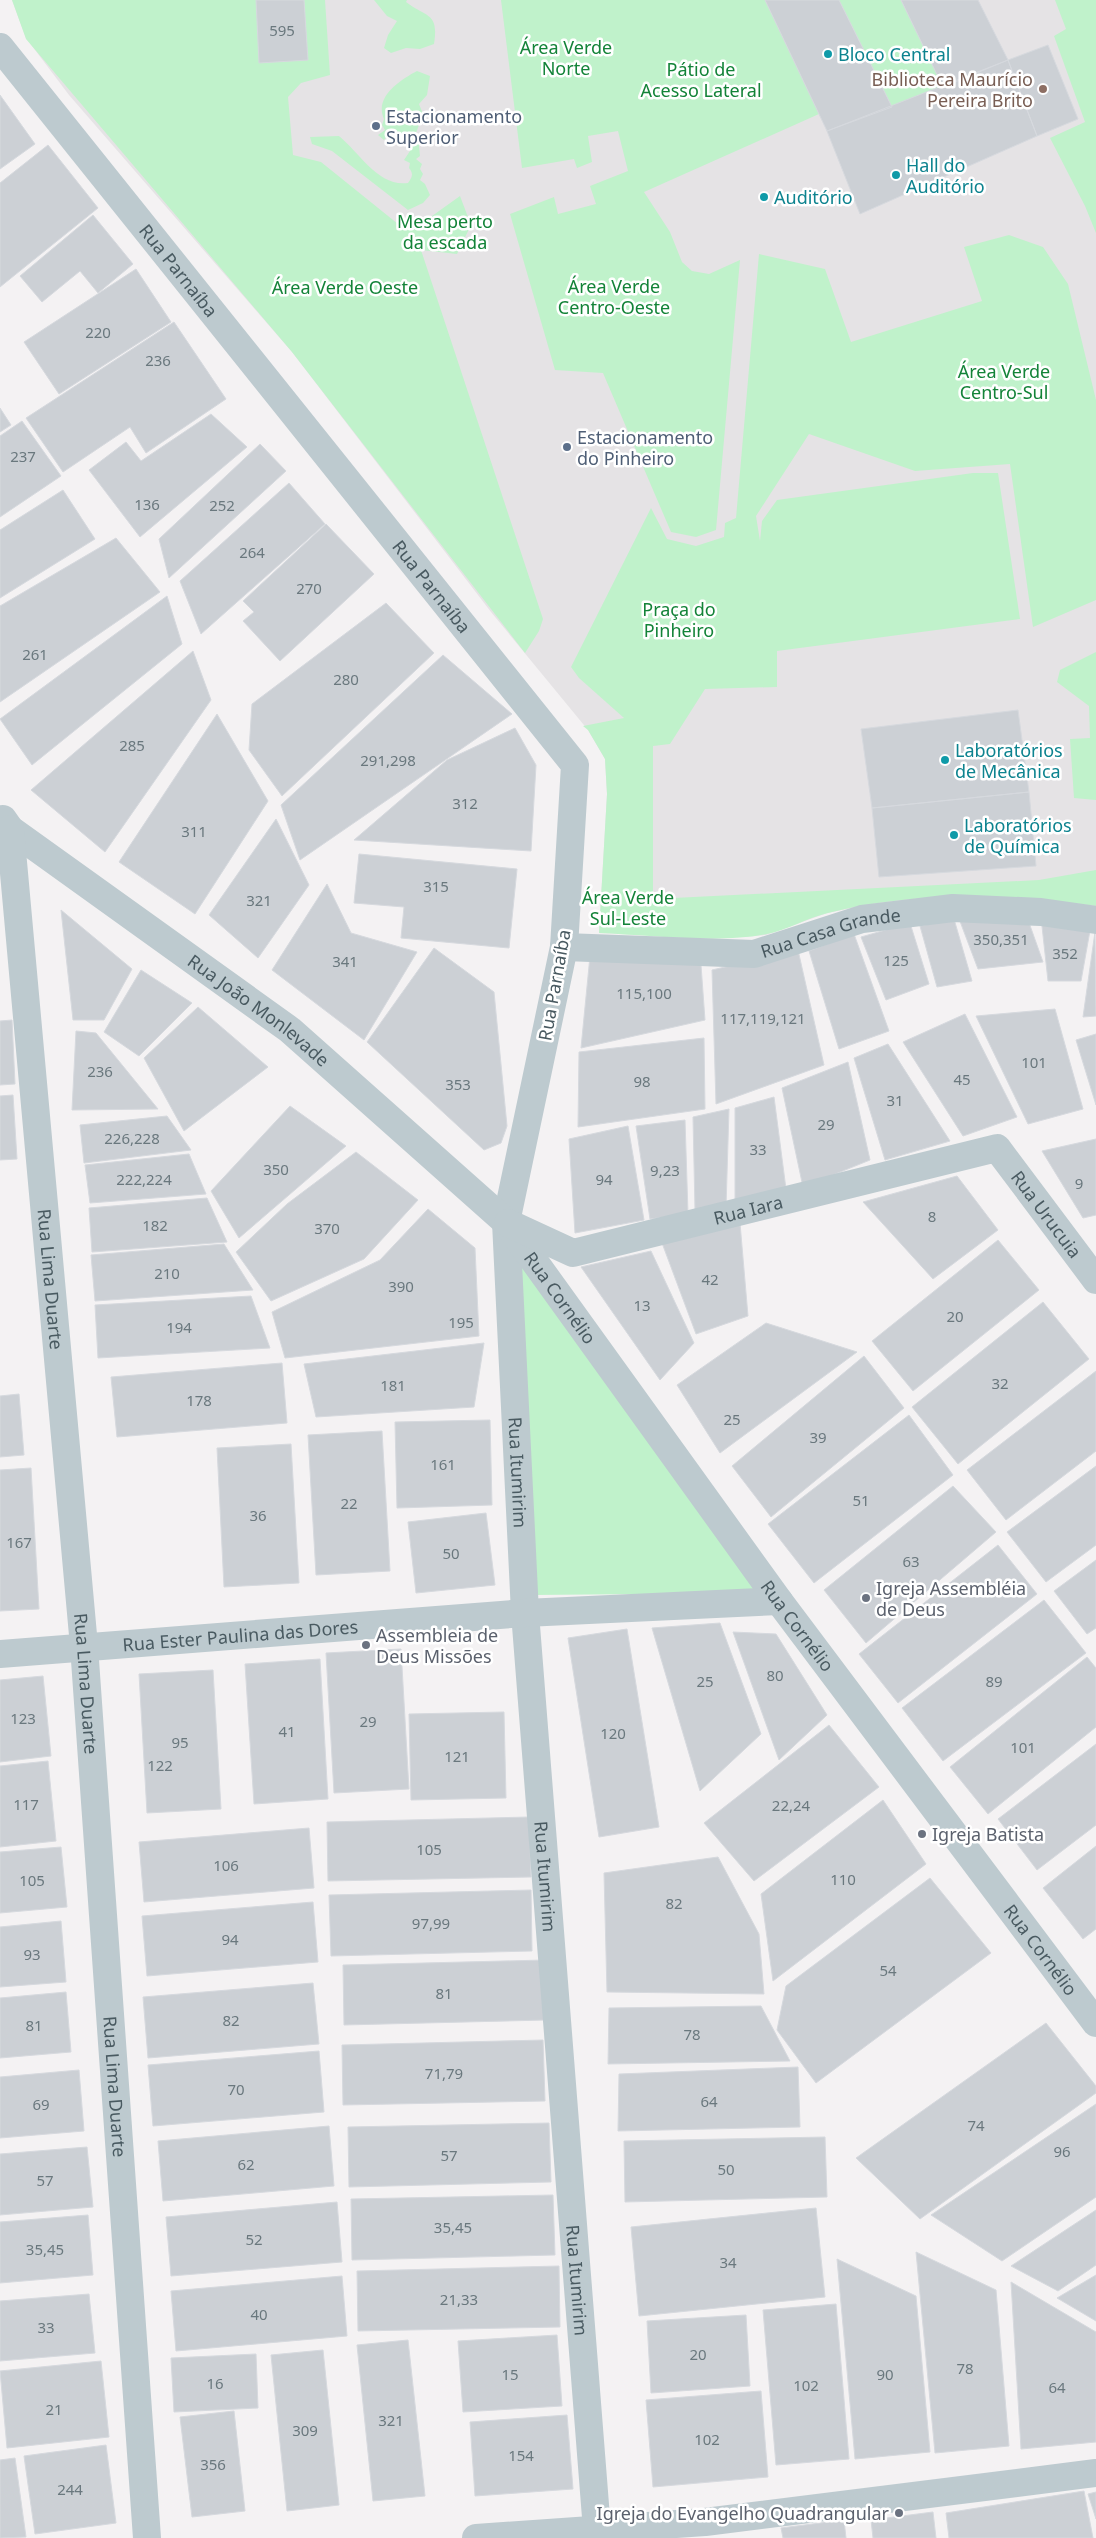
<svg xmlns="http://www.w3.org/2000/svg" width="1096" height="2538" font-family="'Noto Sans',sans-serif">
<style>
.education{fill:#e5e3e5}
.green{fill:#c0f2cb}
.building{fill:#ccd0d5;stroke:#d6d9de}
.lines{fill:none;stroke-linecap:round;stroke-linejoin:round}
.minor{stroke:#bdcacf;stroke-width:28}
.culture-dot{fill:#0f9aa8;stroke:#fff;stroke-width:2}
.education-dot{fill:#8d6e63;stroke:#fff;stroke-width:2}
.service-dot{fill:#5c6f8a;stroke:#fff;stroke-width:2}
.worship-dot{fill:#6b7280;stroke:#fff;stroke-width:2}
.labels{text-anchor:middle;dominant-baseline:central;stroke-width:5;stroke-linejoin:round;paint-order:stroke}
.number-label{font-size:15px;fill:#6a787e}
.park-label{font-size:18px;fill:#138338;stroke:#fff}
.culture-label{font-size:18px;fill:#0d838f;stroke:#fff;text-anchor:start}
.education-label{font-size:18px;fill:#785e54;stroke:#fff;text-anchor:end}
.service-label{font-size:18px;fill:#4e5e75;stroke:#fff;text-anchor:start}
.street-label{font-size:18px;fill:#495a61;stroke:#fff}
.worship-label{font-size:18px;fill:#5b616d;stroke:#fff;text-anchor:start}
</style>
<rect width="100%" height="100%" fill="#f4f2f3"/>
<path class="education" d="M12,0H1096V906L1032,897H951L872,904L827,913L766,935L719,938L599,933L607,794L605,759L588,730L491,612L292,352L69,95L26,38Z"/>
<path class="green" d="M12,0H325L330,75L301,83L288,97L293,155L321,162L403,228L418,226L460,196L471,225L457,254L421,250L543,619L539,631L525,653L292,352L26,39Z
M374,0H407L406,2C427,18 439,12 434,44L420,49L406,48L391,53L384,48L388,35L397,21L387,16Z
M501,0H765L819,114L644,192L670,232L682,262L692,271L709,274L740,260L716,530L696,537L671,532L603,373L555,370L510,214L554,197L558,214L596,204L590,186L628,171L618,131L588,136L592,162L577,168L574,159L522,168Z
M839,0H901L943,87L892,107Z
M1055,0H1096V233L1085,206L1050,138L1085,122L1054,36L1066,29Z
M417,71L430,76L427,95L419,104L423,114L416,133L424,140L419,146L420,156L416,159L422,164L420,169L423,174L420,180L425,184L430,195L423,203L408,210L332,151L312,144L310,137L339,136C360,153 378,187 408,183C412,177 414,174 409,168L410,163L404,160L410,151V143L401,141L399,132L390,133L384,140L378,135L385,130L382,125L384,119C374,97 400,80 417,71Z
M1009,235L1043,247L1068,284L1096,400V600L1033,627L1010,464L915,471L809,434L756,516L760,541L762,521L777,500L973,473H998L1020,619L777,651V687L705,689L670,744L653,746V899L1039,880L1096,870V906C1009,894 913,891 828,913C807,918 787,930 767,934C721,944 648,935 599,933L607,794L605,759L588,730L583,726L624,718L579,678L571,667L651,508L667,539L696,546L724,537L725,523L736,518L759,254L825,269L851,342L982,301L964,247Z
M1096,652V800L1074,798L1070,739L1090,738L1089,706L1057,682L1060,670Z
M515,1256L763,1593L532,1595Z"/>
<path class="building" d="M256,0H304L308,60L259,63Z
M765,0H839L892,107L827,131Z
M901,0H978L1008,60L943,87Z
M1048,45L1078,119L1037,136L1008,60Z
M1008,60L1037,136L860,214L827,131Z
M0,95L35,144L0,169Z
M48,145L98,208L0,287V183Z
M93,215L133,264L98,293L80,271L42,302L20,276Z
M136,269L171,322L59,394L24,342Z
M174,322L226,399L146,453L130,427L63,472L26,418Z
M0,408L11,425L0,432Z
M211,414L247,447L140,537L89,470L126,442L141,461Z
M22,421L61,476L0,517V436Z
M260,444L286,471L169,578L159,539Z
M289,483L325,524L201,634L180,581Z
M63,490L95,539L0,598V530Z
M326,524L374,574L280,661L243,621L254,612L243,601Z
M116,538L160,592L0,702V606Z
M167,596L182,644L32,765L0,719Z
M386,603L434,653L282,796L249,750L252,704Z
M193,651L211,700L105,852L31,790Z
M443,655L512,714L300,860L281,805Z
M1018,710L1029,792L872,808L861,729Z
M217,714L268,801L195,914L119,862Z
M515,728L536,765L531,851L354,840L447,760Z
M1029,792L1036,866L879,877L872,808Z
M276,819L309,885L258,958L209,915Z
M359,854L517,869L509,948L401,938L404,907L354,903Z
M327,884L351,933L417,952L364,1040L272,970Z
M61,910L132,969L104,1020H73Z
M958,916L1027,917L1043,962L978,969Z
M1041,917L1091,925L1081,981H1048Z
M954,919L972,981L937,987L920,926Z
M910,923L929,984L886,1000L861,937Z
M1095,932L1096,1016L1083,1017Z
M854,934L889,1031L839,1049L809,951Z
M434,948L494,992L507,1126L501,1143L484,1150L367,1042Z
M798,950L824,1065L716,1104L712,970Z
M590,956L701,965L705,1020L581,1048Z
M141,970L192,1003L139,1056L104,1032Z
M198,1007L268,1067L184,1131L144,1058Z
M1055,1009L1083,1109L1028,1124L976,1016Z
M965,1014L1017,1117L963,1136L903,1042Z
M12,1020L15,1084L0,1085V1021Z
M76,1031L96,1033L158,1109L72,1110Z
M1096,1034V1105L1076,1040Z
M704,1038L705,1109L578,1127L579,1052Z
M888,1044L950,1141L885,1160L854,1058Z
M848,1062L870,1160L803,1187L782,1088Z
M13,1095L17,1159L0,1160V1096Z
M774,1097L786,1189L735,1200V1108Z
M290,1106L346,1146L239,1238L211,1191Z
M729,1109L726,1207L695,1210L693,1117Z
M167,1116L191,1150L84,1163L80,1125Z
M685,1120L688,1214L650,1219L636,1126Z
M628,1126L644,1220L575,1233L569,1139Z
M1096,1139V1215L1083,1218L1042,1151Z
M356,1152L418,1200L364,1259L271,1301L236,1252L287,1204Z
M189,1154L206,1194L90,1203L85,1165Z
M957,1176L998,1230L933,1279L863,1202Z
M207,1198L227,1242L92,1252L89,1208Z
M428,1209L475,1248L479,1336L285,1358L272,1312L380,1260Z
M740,1223L748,1316L696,1334L662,1243Z
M998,1240L1039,1290L913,1391L872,1341Z
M224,1244L253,1290L95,1301L91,1255Z
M651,1251L694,1343L660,1380L581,1267Z
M251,1296L270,1348L98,1358L95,1305Z
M1043,1302L1089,1359L958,1464L912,1407Z
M766,1323L857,1352L720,1453L677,1385Z
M484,1343L474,1407L316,1417L304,1364Z
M864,1356L904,1408L771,1517L732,1466Z
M282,1363L287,1423L117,1437L111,1377Z
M1096,1371V1451L1006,1520L967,1470Z
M19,1394L24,1455L0,1457V1396Z
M909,1415L953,1475L814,1583L768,1524Z
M490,1420L492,1505L397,1508L395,1422Z
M382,1431L390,1571L316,1575L308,1435Z
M291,1444L299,1583L224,1587L217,1448Z
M1096,1466V1545L1046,1582L1007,1532Z
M31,1468L39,1609L0,1611V1470Z
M953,1486L996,1532L866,1643L824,1590Z
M486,1513L495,1585L416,1593L408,1522Z
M998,1545L1037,1594L898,1703L859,1654Z
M1096,1560V1628L1087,1634L1054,1591Z
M1044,1600L1086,1653L943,1761L902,1708Z
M720,1623L761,1734L700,1791L652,1628Z
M627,1629L659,1827L599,1837L568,1638Z
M733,1632L776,1634L827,1715L779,1760Z
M401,1649L409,1789L334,1793L326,1653Z
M1087,1657L1096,1668V1727L988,1814L950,1767Z
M320,1659L328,1799L254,1804L245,1664Z
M213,1670L221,1809L147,1813L139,1674Z
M43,1676L51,1756L0,1762V1680Z
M504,1712L506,1798L411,1800L409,1714Z
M829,1725L879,1787L754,1881L704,1823Z
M1096,1744V1825L1037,1870L998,1819Z
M48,1761L56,1841L0,1847V1766Z
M883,1800L926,1864L773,1981L761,1894Z
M529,1817L531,1877L328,1881L327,1822Z
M309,1828L314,1888L144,1902L139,1842Z
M1096,1846V1929L1083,1939L1043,1888Z
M61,1847L67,1907L0,1913V1852Z
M718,1857L759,1934L764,1994L607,1992L604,1873Z
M930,1878L991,1953L816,2083L777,2030L786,1986Z
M531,1890L532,1951L331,1956L329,1895Z
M313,1902L318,1962L147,1976L142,1916Z
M61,1921L66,1982L0,1987V1927Z
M545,1960L546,2020L344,2025L343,1965Z
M313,1983L319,2044L148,2058L143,1997Z
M66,1992L71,2052L0,2058V1998Z
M761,2006L790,2061L608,2064L609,2008Z
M1046,2023L1096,2086V2093L920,2219L856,2158Z
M543,2040L545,2101L343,2105L342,2045Z
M319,2051L324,2112L153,2126L148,2065Z
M798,2067L800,2127L618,2131L619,2074Z
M79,2070L84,2131L0,2138V2077Z
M1096,2104V2197L1002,2261L931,2215Z
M549,2123L551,2182L349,2187L348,2127Z
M329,2126L334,2186L163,2201L158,2141Z
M825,2137L827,2197L625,2202L624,2141Z
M87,2147L93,2207L0,2215V2154Z
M553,2195L555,2255L352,2260L351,2199Z
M337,2202L342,2262L171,2276L166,2217Z
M816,2208L825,2297L639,2316L631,2227Z
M1096,2210V2265L1058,2291L1011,2266Z
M88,2215L93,2275L0,2283V2222Z
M916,2252L996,2290L1009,2446L935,2453Z
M837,2259L916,2296L930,2452L855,2459Z
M559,2266L560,2327L358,2331L357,2271Z
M1096,2275V2321L1057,2298Z
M342,2276L347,2336L176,2351L171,2291Z
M1011,2282L1096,2332V2442L1021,2449Z
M89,2294L95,2353L0,2361V2301Z
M836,2304L849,2459L776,2465L763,2310Z
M746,2315L750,2386L651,2393L647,2321Z
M557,2335L562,2406L463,2412L458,2341Z
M408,2340L425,2496L373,2501L357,2345Z
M323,2350L339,2505L287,2511L271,2355Z
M256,2354L258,2408L174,2412L171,2358Z
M101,2361L109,2437L7,2448L0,2371Z
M761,2391L768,2477L653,2487L646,2400Z
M234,2411L245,2511L192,2517L180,2417Z
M567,2415L573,2489L475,2496L470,2422Z
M106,2445L116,2523L35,2534L24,2456Z
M15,2458L26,2537L0,2538V2460Z
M1084,2491L1093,2538H949L946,2513Z
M1096,2492V2519L1088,2494Z
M933,2512L936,2538H873L871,2520Z
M844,2520L846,2538H783L781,2528Z"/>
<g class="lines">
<g class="minor">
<path id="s1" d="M0,47L575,765L564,947L506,1222L525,1613L597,2530"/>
<path id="s2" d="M3,819L10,829L290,1030L506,1222L779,1601L1096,2023"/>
<path id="s3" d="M10,829L84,1646L147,2538"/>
<path id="s4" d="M564,947L754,954L862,919L953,908L1041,912L1096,920"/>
<path id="s5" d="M508,1223L573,1253L997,1148L1096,1280"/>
<path id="s6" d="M0,1654L525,1613L779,1601"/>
<path d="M476,2538L705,2522L1096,2473"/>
</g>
</g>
<g class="culture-dot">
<circle cx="828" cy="54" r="5"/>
<circle cx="896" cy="175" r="5"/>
<circle cx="764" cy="197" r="5"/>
<circle cx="945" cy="760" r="5"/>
<circle cx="954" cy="835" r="5"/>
</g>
<circle class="education-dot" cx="1043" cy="89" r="5"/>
<g class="service-dot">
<circle cx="376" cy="126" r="5"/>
<circle cx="567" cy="447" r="5"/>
</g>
<g class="worship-dot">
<circle cx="866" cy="1598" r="5"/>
<circle cx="366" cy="1645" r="5"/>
<circle cx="922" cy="1834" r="5"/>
<circle cx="899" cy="2513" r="5"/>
</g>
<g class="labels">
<g class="number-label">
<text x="282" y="30">595</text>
<text x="98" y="332">220</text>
<text x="158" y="360">236</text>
<text x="23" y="456">237</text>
<text x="147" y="504">136</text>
<text x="222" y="505">252</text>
<text x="252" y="552">264</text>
<text x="309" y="588">270</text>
<text x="35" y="654">261</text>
<text x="346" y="679">280</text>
<text x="132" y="745">285</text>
<text x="388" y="760">291,298</text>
<text x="465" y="803">312</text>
<text x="194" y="831">311</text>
<text x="436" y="886">315</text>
<text x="259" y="900">321</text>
<text x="1001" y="939">350,351</text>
<text x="1065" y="953">352</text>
<text x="896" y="960">125</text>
<text x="345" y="961">341</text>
<text x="644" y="993">115,100</text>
<text x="763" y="1018">117,119,121</text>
<text x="1034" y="1062">101</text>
<text x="100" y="1071">236</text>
<text x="962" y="1079">45</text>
<text x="642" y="1081">98</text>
<text x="458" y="1084">353</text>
<text x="895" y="1100">31</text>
<text x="826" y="1124">29</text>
<text x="132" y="1138">226,228</text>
<text x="758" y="1149">33</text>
<text x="276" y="1169">350</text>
<text x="665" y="1170">9,23</text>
<text x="144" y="1179">222,224</text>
<text x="604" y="1179">94</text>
<text x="1079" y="1183">9</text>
<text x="932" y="1216">8</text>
<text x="155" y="1225">182</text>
<text x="327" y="1228">370</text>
<text x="167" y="1273">210</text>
<text x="710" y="1279">42</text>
<text x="401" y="1286">390</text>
<text x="642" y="1305">13</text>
<text x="955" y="1316">20</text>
<text x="461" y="1322">195</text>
<text x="179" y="1327">194</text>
<text x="1000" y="1383">32</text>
<text x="393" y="1385">181</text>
<text x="199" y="1400">178</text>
<text x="732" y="1419">25</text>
<text x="818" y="1437">39</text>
<text x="443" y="1464">161</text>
<text x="861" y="1500">51</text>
<text x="349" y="1503">22</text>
<text x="258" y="1515">36</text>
<text x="19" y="1542">167</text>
<text x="451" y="1553">50</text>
<text x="911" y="1561">63</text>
<text x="775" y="1675">80</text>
<text x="705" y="1681">25</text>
<text x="994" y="1681">89</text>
<text x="23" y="1718">123</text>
<text x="368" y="1721">29</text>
<text x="287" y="1731">41</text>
<text x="613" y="1733">120</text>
<text x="180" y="1742">95</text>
<text x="1023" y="1747">101</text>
<text x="457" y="1756">121</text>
<text x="160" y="1765">122</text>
<text x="26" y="1804">117</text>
<text x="791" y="1805">22,24</text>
<text x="429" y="1849">105</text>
<text x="226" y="1865">106</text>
<text x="843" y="1879">110</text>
<text x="32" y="1880">105</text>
<text x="674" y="1903">82</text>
<text x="431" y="1923">97,99</text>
<text x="230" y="1939">94</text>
<text x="32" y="1954">93</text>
<text x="888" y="1970">54</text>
<text x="444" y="1993">81</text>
<text x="231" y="2020">82</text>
<text x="34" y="2025">81</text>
<text x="692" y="2034">78</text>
<text x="444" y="2073">71,79</text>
<text x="236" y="2089">70</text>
<text x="709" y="2101">64</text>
<text x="41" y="2104">69</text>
<text x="976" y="2125">74</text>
<text x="1062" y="2151">96</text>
<text x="449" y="2155">57</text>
<text x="246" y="2164">62</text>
<text x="726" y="2169">50</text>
<text x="45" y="2180">57</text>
<text x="453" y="2227">35,45</text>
<text x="254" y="2239">52</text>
<text x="45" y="2249">35,45</text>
<text x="728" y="2262">34</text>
<text x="459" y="2299">21,33</text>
<text x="259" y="2314">40</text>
<text x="46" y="2327">33</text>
<text x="698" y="2354">20</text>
<text x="965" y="2368">78</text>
<text x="510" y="2374">15</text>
<text x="885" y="2374">90</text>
<text x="215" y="2383">16</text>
<text x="806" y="2385">102</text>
<text x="1057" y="2387">64</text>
<text x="54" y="2409">21</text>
<text x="391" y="2420">321</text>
<text x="305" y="2430">309</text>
<text x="707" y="2439">102</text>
<text x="521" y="2455">154</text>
<text x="213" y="2464">356</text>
<text x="70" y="2489">244</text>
</g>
<g class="park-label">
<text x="566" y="47">Área Verde<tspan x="566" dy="21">Norte</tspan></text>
<text x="701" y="69">Pátio de<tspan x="701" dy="21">Acesso Lateral</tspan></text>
<text x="445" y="221">Mesa perto<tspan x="445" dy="21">da escada</tspan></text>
<text x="614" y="286">Área Verde<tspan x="614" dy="21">Centro-Oeste</tspan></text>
<text x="345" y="287">Área Verde Oeste</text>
<text x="1004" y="371">Área Verde<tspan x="1004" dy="21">Centro-Sul</tspan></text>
<text x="679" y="609">Praça do<tspan x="679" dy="21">Pinheiro</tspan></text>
<text x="628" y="897">Área Verde<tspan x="628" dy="21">Sul-Leste</tspan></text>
</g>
<g class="culture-label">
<text x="838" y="54">Bloco Central</text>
<text x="906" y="165">Hall do<tspan x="906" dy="21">Auditório</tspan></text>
<text x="774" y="197">Auditório</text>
<text x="955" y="750">Laboratórios<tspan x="955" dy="21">de Mecânica</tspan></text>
<text x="964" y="825">Laboratórios<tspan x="964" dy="21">de Química</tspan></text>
</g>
<g class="education-label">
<text x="1033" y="79">Biblioteca Maurício<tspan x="1033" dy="21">Pereira Brito</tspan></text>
</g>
<g class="service-label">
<text x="386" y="116">Estacionamento<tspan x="386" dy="21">Superior</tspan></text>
<text x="577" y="437">Estacionamento<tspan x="577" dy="21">do Pinheiro</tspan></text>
</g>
<g class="street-label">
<text stroke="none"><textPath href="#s1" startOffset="286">Rua Parnaíba</textPath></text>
<text stroke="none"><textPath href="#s1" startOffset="691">Rua Parnaíba</textPath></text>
<text stroke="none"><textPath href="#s4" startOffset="270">Rua Casa Grande</textPath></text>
<text transform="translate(554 985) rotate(-80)">Rua Parnaíba</text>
<text stroke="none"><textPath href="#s2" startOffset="320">Rua João Monlevade</textPath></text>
<text stroke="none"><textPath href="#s5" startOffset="252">Rua Iara</textPath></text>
<text stroke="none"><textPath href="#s5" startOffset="591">Rua Urucuia</textPath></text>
<text stroke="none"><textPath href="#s3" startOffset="452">Rua Lima Duarte</textPath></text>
<text stroke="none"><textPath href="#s2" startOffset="739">Rua Cornélio</textPath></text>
<text stroke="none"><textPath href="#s1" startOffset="1634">Rua Itumirim</textPath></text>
<text stroke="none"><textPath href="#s2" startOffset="1144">Rua Cornélio</textPath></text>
<text stroke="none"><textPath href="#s6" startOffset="241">Rua Ester Paulina das Dores</textPath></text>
<text stroke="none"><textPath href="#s3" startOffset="858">Rua Lima Duarte</textPath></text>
<text stroke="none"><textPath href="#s1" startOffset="2039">Rua Itumirim</textPath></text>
<text stroke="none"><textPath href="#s2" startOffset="1549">Rua Cornélio</textPath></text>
<text stroke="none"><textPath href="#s3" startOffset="1262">Rua Lima Duarte</textPath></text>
<text stroke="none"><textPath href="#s1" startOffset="2444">Rua Itumirim</textPath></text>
</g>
<g class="worship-label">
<text x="876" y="1588">Igreja Assembléia<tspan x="876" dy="21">de Deus</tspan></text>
<text x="376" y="1635">Assembleia de<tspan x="376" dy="21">Deus Missões</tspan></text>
<text x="932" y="1834">Igreja Batista</text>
<text x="889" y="2513" text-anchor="end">Igreja do Evangelho Quadrangular</text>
</g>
</g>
</svg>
